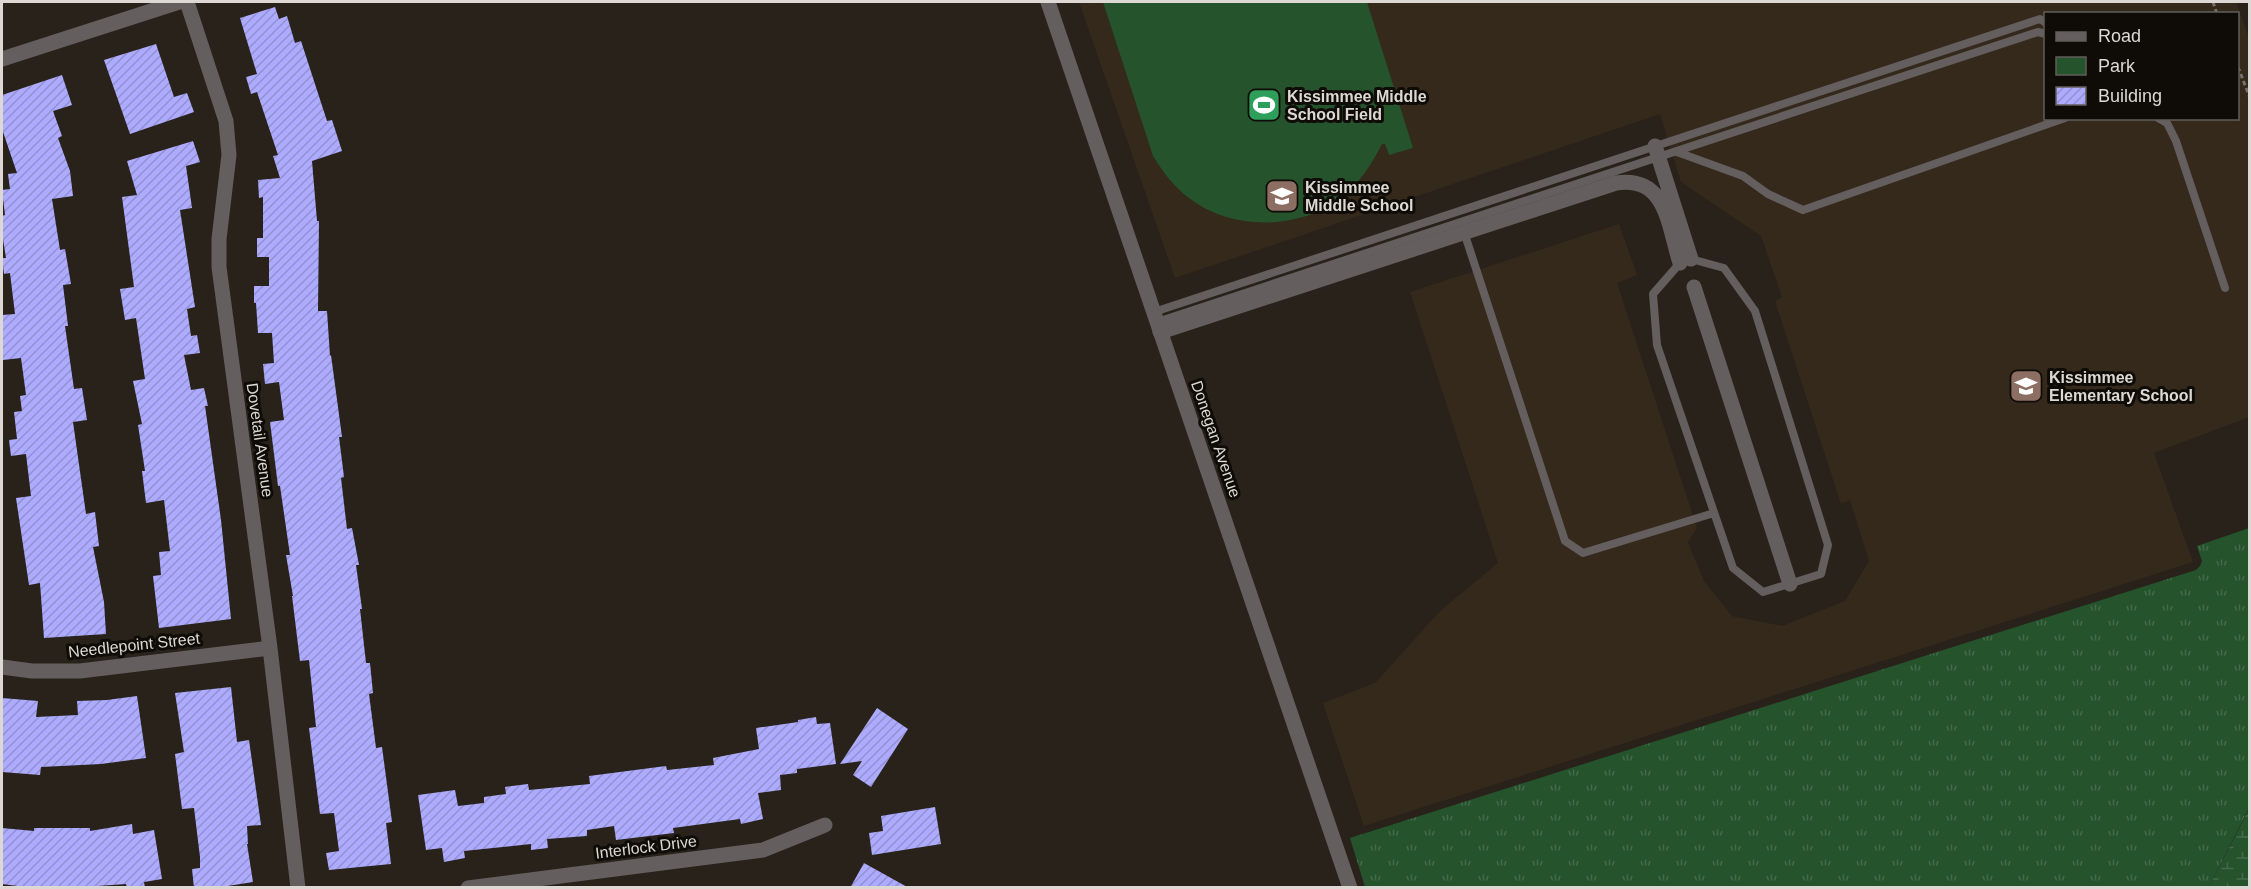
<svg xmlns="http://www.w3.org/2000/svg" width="2251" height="889" font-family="Helvetica,sans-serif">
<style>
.built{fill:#35291c;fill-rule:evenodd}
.grass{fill:url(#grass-tufts)}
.wetland{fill:url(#wetland-marsh)}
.green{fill:#24532c}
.building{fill:url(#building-hatch)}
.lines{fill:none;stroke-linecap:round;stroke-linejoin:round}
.path{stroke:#767069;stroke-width:3;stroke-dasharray:4.5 3;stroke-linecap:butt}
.service{stroke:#645e5e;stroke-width:8}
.minor{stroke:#645e5e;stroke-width:15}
.tertiary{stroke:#645e5e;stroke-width:15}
.labels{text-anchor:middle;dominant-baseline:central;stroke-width:6;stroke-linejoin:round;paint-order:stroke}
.poi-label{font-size:16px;font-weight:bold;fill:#ddd8d3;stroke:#0f0c08;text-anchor:start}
.street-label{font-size:16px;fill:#ddd8d3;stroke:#0f0c08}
</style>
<defs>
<pattern id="grass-tufts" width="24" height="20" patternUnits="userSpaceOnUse" patternTransform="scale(1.5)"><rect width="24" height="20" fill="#24532c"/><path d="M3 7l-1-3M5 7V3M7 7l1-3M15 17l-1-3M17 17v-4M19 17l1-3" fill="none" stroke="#436b4a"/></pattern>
<pattern id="wetland-marsh" width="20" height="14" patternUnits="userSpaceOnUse" patternTransform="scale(1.5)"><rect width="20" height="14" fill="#24532c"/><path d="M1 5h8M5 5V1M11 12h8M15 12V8" fill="none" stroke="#436b4a"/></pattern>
<pattern id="building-hatch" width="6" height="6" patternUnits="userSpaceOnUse" patternTransform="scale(1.5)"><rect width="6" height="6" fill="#adabff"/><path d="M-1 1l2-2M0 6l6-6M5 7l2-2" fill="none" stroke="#9290cf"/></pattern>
</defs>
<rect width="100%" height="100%" fill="#29221a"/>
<path class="built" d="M1079,2H2236L2250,40L2249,417L2154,453L2193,562L1364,826L1323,703L1375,683L1440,611L1498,563L1410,292L1619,224L1637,275L1617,283L1697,528L1688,542L1704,581L1732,616L1782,626L1845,601L1869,561L1850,500L1841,504L1775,301L1782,297L1761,236L1681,182L1660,114L1175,278ZM2046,14H2238V118H2046Z"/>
<path class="grass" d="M2249,528V808L2209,887H1365L1350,838L2196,570L2200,566L2202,561L2197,546Z"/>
<path class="wetland" d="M2249,808V887H2209L2249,809Z"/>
<path class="green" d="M1103,2H1367L1413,148L1389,155L1385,144H1382C1372,164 1358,185 1340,199C1298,230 1231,231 1189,198C1174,187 1163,172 1153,156Z"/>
<path class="building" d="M275,7L279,19L287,16L295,43L301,41L327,121L332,120L342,151L312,161L317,221H319L318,311H327L330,356L331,355L342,437H339L344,477L341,478L347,529L352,528L359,565H356L362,609H360L366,663H370L373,693L369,694L376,748L382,747L392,822L386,823L391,864L329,870L326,853L339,851L334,813L320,814L309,728L316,727L309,660L300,661L292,596H293L286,555H290L280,486H278L270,422L284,420L279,382L265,384L263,364L274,363L272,333H258L256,303H254V286H269V257H257V238H263V197L259,198L258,180L280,178L273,156L278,155L257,92L251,94L246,77L257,74L240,18Z
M156,44L174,97L187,93L194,112L130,134L104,60Z
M62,75L72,105L53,111L62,136L58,138L70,171L73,196L52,199L60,250L65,249L71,284L63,285L68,326H65L74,389L82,388L87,420L73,422L86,514L95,512L99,546L93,547L104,602L106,634L44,638L40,583L29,585L16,498L31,496L26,454L11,456L9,440L17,439L14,412L22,411L20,396L26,395L21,358L3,360L2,352V315L15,314L10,273L4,274L2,258H6L2,233V216L5,215L2,190L10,189L8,174L17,173L2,129V95Z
M193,141L200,162L186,166L192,208L180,210L195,307L187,309L191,336L197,335L200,353L184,355L191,390L204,388L208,406H205L221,520L231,619L159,628L153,576L161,575L159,552L170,551L164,500L146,503L142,471H145L138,425L142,424L133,381L145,379L136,318L125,320L120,289L134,287L122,197L137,195L127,161Z
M231,687L237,742L249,740L261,825L247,826L248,844H247L253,882L215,888H194L192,869L200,868V857L194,808L182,809L175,754L184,752L175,693Z
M137,696L146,758L101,764L41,767L40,775L2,772V698L38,701L36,717L78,715L77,701L107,700Z
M877,708L908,729L871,787L853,775L862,761L840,764Z
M816,717L817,724L830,723L836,764L797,769V773L780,775L781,790L758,793L763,819L741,824L740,819L673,828L674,833L616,840L614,826L587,830V836L547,839L548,848L531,850V844L464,851L465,858L444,862L442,848L426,850L418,795L455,790L458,806L484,803V797L506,794L505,787L528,784L529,790L590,784L589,776L666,766L667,770L714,765L713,758L759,749L756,728L798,722V720Z
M935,807L941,844L872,855L869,833L883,831L881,816Z
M132,824L133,834L154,830L162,879L144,882L145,888H127L126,884L97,886V888H33L2,884V828L34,831V828H90V831Z
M864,863L909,888H850Z"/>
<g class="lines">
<path class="path" d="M2213,2L2217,14
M2238,67L2250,98"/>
<path class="service" d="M2158,118L2167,123L2176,141L2225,288
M1677,152L1743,176L1768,194L1803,210L2065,118
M1464,232L1565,541L1583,553L1714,513
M1691,259L1724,268L1755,311L1828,545L1821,574L1763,592L1733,568L1657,345L1653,294L1680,263Z
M1154,312L2040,19L2046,23
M1157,322L2038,32L2046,34"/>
<path class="minor" d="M187,2L226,121L229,155L219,239V267L270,648L298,888
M2,59L179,2
M1655,146L1691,259
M1694,287L1790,584
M1160,332L1616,183C1667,175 1668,226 1680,263
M2,667L32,671H80L270,648
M468,888L763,850L825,825"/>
<path class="tertiary" d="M1048,2L1350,888"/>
</g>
<defs>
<g id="stadium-square" transform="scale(1.725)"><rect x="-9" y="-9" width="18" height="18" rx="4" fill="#2e9e5b" stroke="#0f0c08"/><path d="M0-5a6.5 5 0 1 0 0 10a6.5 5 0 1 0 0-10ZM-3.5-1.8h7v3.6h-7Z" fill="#fff"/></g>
<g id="school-square" transform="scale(1.725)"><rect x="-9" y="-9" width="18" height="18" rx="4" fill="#8d6e63" stroke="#0f0c08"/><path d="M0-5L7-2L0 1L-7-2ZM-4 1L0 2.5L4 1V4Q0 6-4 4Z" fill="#fff"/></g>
</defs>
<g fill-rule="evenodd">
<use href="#stadium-square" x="1264" y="105"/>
<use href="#school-square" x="1282" y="196"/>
<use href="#school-square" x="2026" y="386"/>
</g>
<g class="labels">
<g class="poi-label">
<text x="1287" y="96">Kissimmee Middle<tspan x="1287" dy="18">School Field</tspan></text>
<text x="1305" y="187">Kissimmee<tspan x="1305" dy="18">Middle School</tspan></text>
<text x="2049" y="377">Kissimmee<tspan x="2049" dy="18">Elementary School</tspan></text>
</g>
<g class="street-label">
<text transform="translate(1216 439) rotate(71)">Donegan Avenue</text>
<text transform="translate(260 440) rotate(82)">Dovetail Avenue</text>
<text transform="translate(134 645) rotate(-6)">Needlepoint Street</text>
<text transform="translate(646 847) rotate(-7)">Interlock Drive</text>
</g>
</g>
<rect width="2251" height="889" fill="none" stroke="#ddd8d3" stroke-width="6"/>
<rect x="2044" y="12" width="195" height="108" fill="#0f0c08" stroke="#615e59" stroke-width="1.5"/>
<rect x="2056" y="32" width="30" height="9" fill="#645e5e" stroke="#615e59" stroke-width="1.5"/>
<text x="2098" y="42" font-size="18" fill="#ddd8d3">Road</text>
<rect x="2056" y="57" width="30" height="18" fill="#24532c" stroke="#615e59" stroke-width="1.5"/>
<text x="2098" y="72" font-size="18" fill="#ddd8d3">Park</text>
<rect x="2056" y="87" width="30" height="18" fill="url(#building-hatch)" stroke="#615e59" stroke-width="1.5"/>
<text x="2098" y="102" font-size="18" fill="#ddd8d3">Building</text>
</svg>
